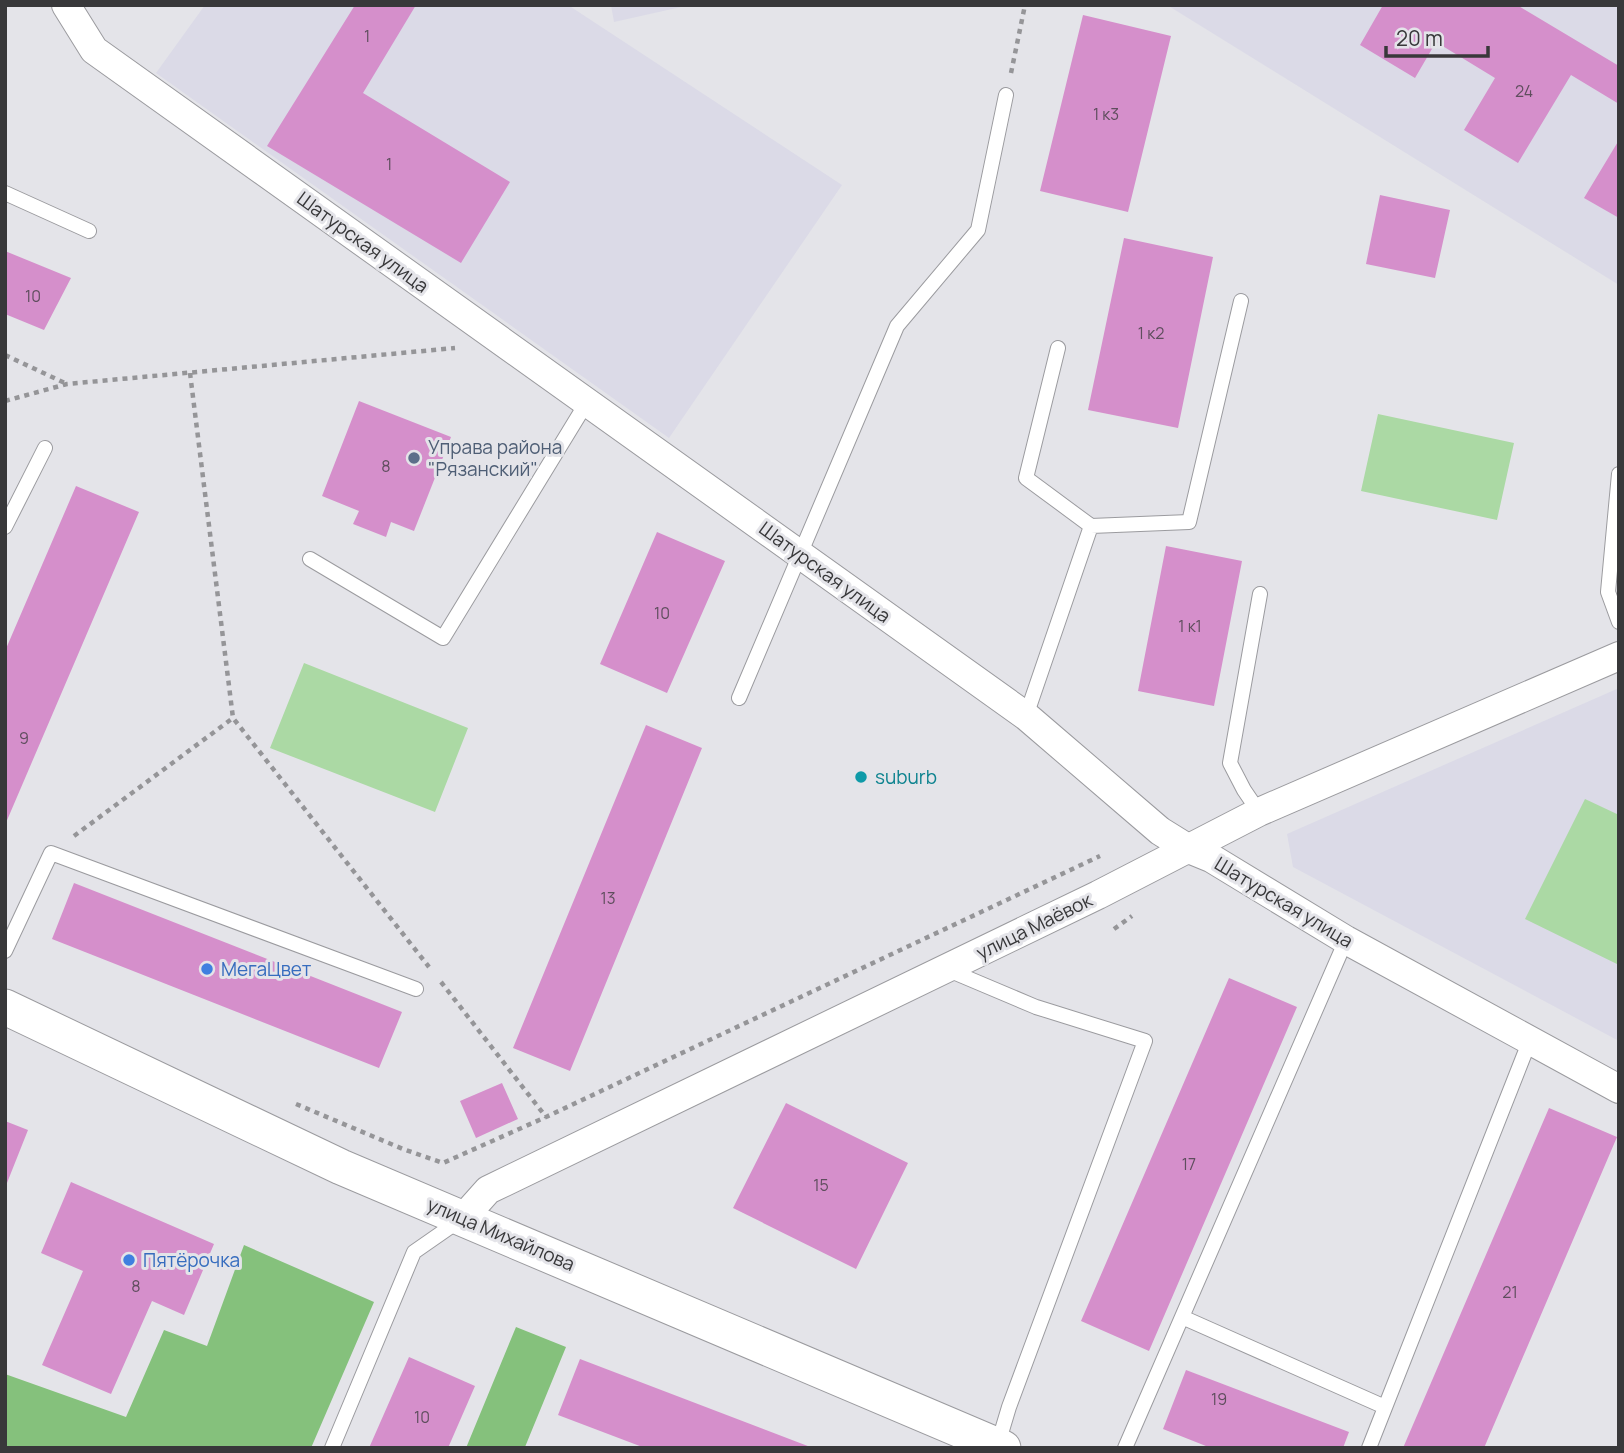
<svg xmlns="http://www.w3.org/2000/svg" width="1624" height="1453" font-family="Manrope,sans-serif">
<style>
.built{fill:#dbdae7}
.green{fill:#abd9a4}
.forest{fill:#85c17c}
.building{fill:#d58fcb}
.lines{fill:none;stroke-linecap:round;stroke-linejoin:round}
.service-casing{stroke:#9b9b9f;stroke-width:16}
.minor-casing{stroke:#9b9b9f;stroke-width:30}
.tertiary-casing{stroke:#9b9b9f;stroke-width:37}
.path{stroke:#959598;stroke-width:4.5;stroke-dasharray:5 5;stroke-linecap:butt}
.service{stroke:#fff;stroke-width:14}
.minor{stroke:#fff;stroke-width:28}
.tertiary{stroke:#fff;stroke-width:35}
.service-dot{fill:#5c6f8a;stroke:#e4e4e9;stroke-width:2.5}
.culture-dot{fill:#0f9aa8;stroke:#e4e4e9;stroke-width:2.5}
.shop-dot{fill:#3f7fe0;stroke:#e4e4e9;stroke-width:2.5}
.labels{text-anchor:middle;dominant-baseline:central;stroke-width:6;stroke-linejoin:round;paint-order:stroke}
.number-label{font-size:16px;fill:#5f4e5e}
.street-label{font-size:19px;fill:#38383a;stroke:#e4e4e9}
.service-label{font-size:19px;fill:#4e5e75;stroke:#e4e4e9;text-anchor:start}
.culture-label{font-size:19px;fill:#0d838f;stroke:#e4e4e9;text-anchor:start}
.shop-label{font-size:19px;fill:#366cbe;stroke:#e4e4e9;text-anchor:start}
</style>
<rect width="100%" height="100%" fill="#e4e4e9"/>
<path class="built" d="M205,5H568L842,185L669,438L156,73Z
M611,5H690L614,22Z
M1167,5H1619V285Z
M1619,688V1041L1293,867L1287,834Z"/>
<path class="green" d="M1378,414L1514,443L1497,520L1361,491Z
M304,663L468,728L435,812L270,748Z
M1585,799L1619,815V965L1525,919Z"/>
<path class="forest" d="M244,1245L374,1302L311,1448H5V1374L126,1417L164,1330L207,1346Z
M516,1327L566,1347L525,1447L526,1448H466Z"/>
<path class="building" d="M355,5H416L363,93L510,182L461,263L267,146Z
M1383,5H1517L1619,66V104L1571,75L1518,163L1464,130L1495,78L1436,42L1415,78L1360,45Z
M1083,15L1171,36L1128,212L1040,191Z
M1619,140V218L1584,198Z
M1380,195L1450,210L1435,278L1366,264Z
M1124,238L1213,257L1178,428L1088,410Z
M5,251L71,278L44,330L5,314Z
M359,401L451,437L414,531L391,522L386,537L353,524L359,511L322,496Z
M76,486L139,512L5,825V651Z
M657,532L725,561L667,693L600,664Z
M1166,546L1242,561L1214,706L1138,691Z
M646,725L702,748L570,1071L513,1048Z
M74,883L402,1012L379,1068L52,939Z
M1229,978L1297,1007L1149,1351L1081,1321Z
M502,1083L518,1119L476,1138L460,1101Z
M786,1103L908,1163L856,1269L733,1208Z
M1549,1108L1617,1137L1484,1448H1403Z
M5,1121L28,1130L5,1188Z
M71,1182L214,1244L184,1315L152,1301L111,1394L42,1365L83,1271L41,1253Z
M409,1357L475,1386L448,1448H369Z
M580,1359L813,1448H645L558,1415Z
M1186,1370L1349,1432L1343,1448H1211L1163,1429Z"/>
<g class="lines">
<g class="service-casing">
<path id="service" d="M5,193L89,231
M1058,348L1026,478L1091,526
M1619,474L1608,592L1619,622
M5,527L45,448
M310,559L443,638L587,402
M739,698L897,326L978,230L1006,95
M1026,716L1091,526L1189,522L1241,301
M1259,812L1244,790L1230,763L1260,594
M5,951L51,853L416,989
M946,969L1036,1007L1145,1041L1009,1407L997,1447
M1182,1317L1385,1407
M332,1448L414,1252L460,1220
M1125,1448L1346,940
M1369,1448L1530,1040"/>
</g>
<g class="minor-casing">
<path id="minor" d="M66,5L94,50L1026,716L1160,831L1189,849L1211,858L1346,940L1619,1089
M463,1218L488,1190L1098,895L1259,812L1619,656"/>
</g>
<g class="tertiary-casing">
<path id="tertiary" d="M5,1007L341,1167L1003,1448"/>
</g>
<path class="path" d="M1011,73L1025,5
M5,355L67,384
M190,373L233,718L429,967
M5,401L67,384L455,348
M74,836L233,718
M1114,929L1132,916
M441,982L546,1117
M296,1104L403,1149L443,1163L546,1117L1100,856"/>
<use href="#service" class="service"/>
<use href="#minor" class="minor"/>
<use href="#tertiary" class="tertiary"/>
</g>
<circle class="service-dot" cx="414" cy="458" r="7"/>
<circle class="culture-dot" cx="861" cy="777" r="7"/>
<g class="shop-dot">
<circle cx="207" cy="969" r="7"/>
<circle cx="129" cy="1260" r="7"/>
</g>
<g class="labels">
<g class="number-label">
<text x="367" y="36">1</text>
<text x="1524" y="91">24</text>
<text x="1106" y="114">1 к3</text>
<text x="389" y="164">1</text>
<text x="33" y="296">10</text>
<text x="1151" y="333">1 к2</text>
<text x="386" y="466">8</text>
<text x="662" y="613">10</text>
<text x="1190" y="626">1 к1</text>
<text x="24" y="738">9</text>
<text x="608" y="898">13</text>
<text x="1189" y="1164">17</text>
<text x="821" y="1185">15</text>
<text x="136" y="1286">8</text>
<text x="1510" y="1292">21</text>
<text x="1219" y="1399">19</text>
<text x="422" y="1417">10</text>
</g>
<g class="street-label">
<text transform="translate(363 242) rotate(36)">Шатурская улица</text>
<text transform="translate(825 572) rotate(36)">Шатурская улица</text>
<text transform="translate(1284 902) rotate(31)">Шатурская улица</text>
<text transform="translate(1034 926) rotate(-26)">улица Маёвок</text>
<text transform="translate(501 1234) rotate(23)">улица Михайлова</text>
</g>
<g class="service-label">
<text x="428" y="447">Управа района<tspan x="428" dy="22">"Рязанский"</tspan></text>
</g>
<g class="culture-label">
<text x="875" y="777">suburb</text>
</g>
<g class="shop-label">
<text x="221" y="969">МегаЦвет</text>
<text x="143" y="1260">Пятёрочка</text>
</g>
</g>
<rect width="1624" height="1453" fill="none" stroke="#38383a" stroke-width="14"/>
<path d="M1386 46v10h102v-10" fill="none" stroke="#38383a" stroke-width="3.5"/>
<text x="1396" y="46" font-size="21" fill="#38383a" stroke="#e4e4e9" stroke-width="5" paint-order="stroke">20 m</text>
</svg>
